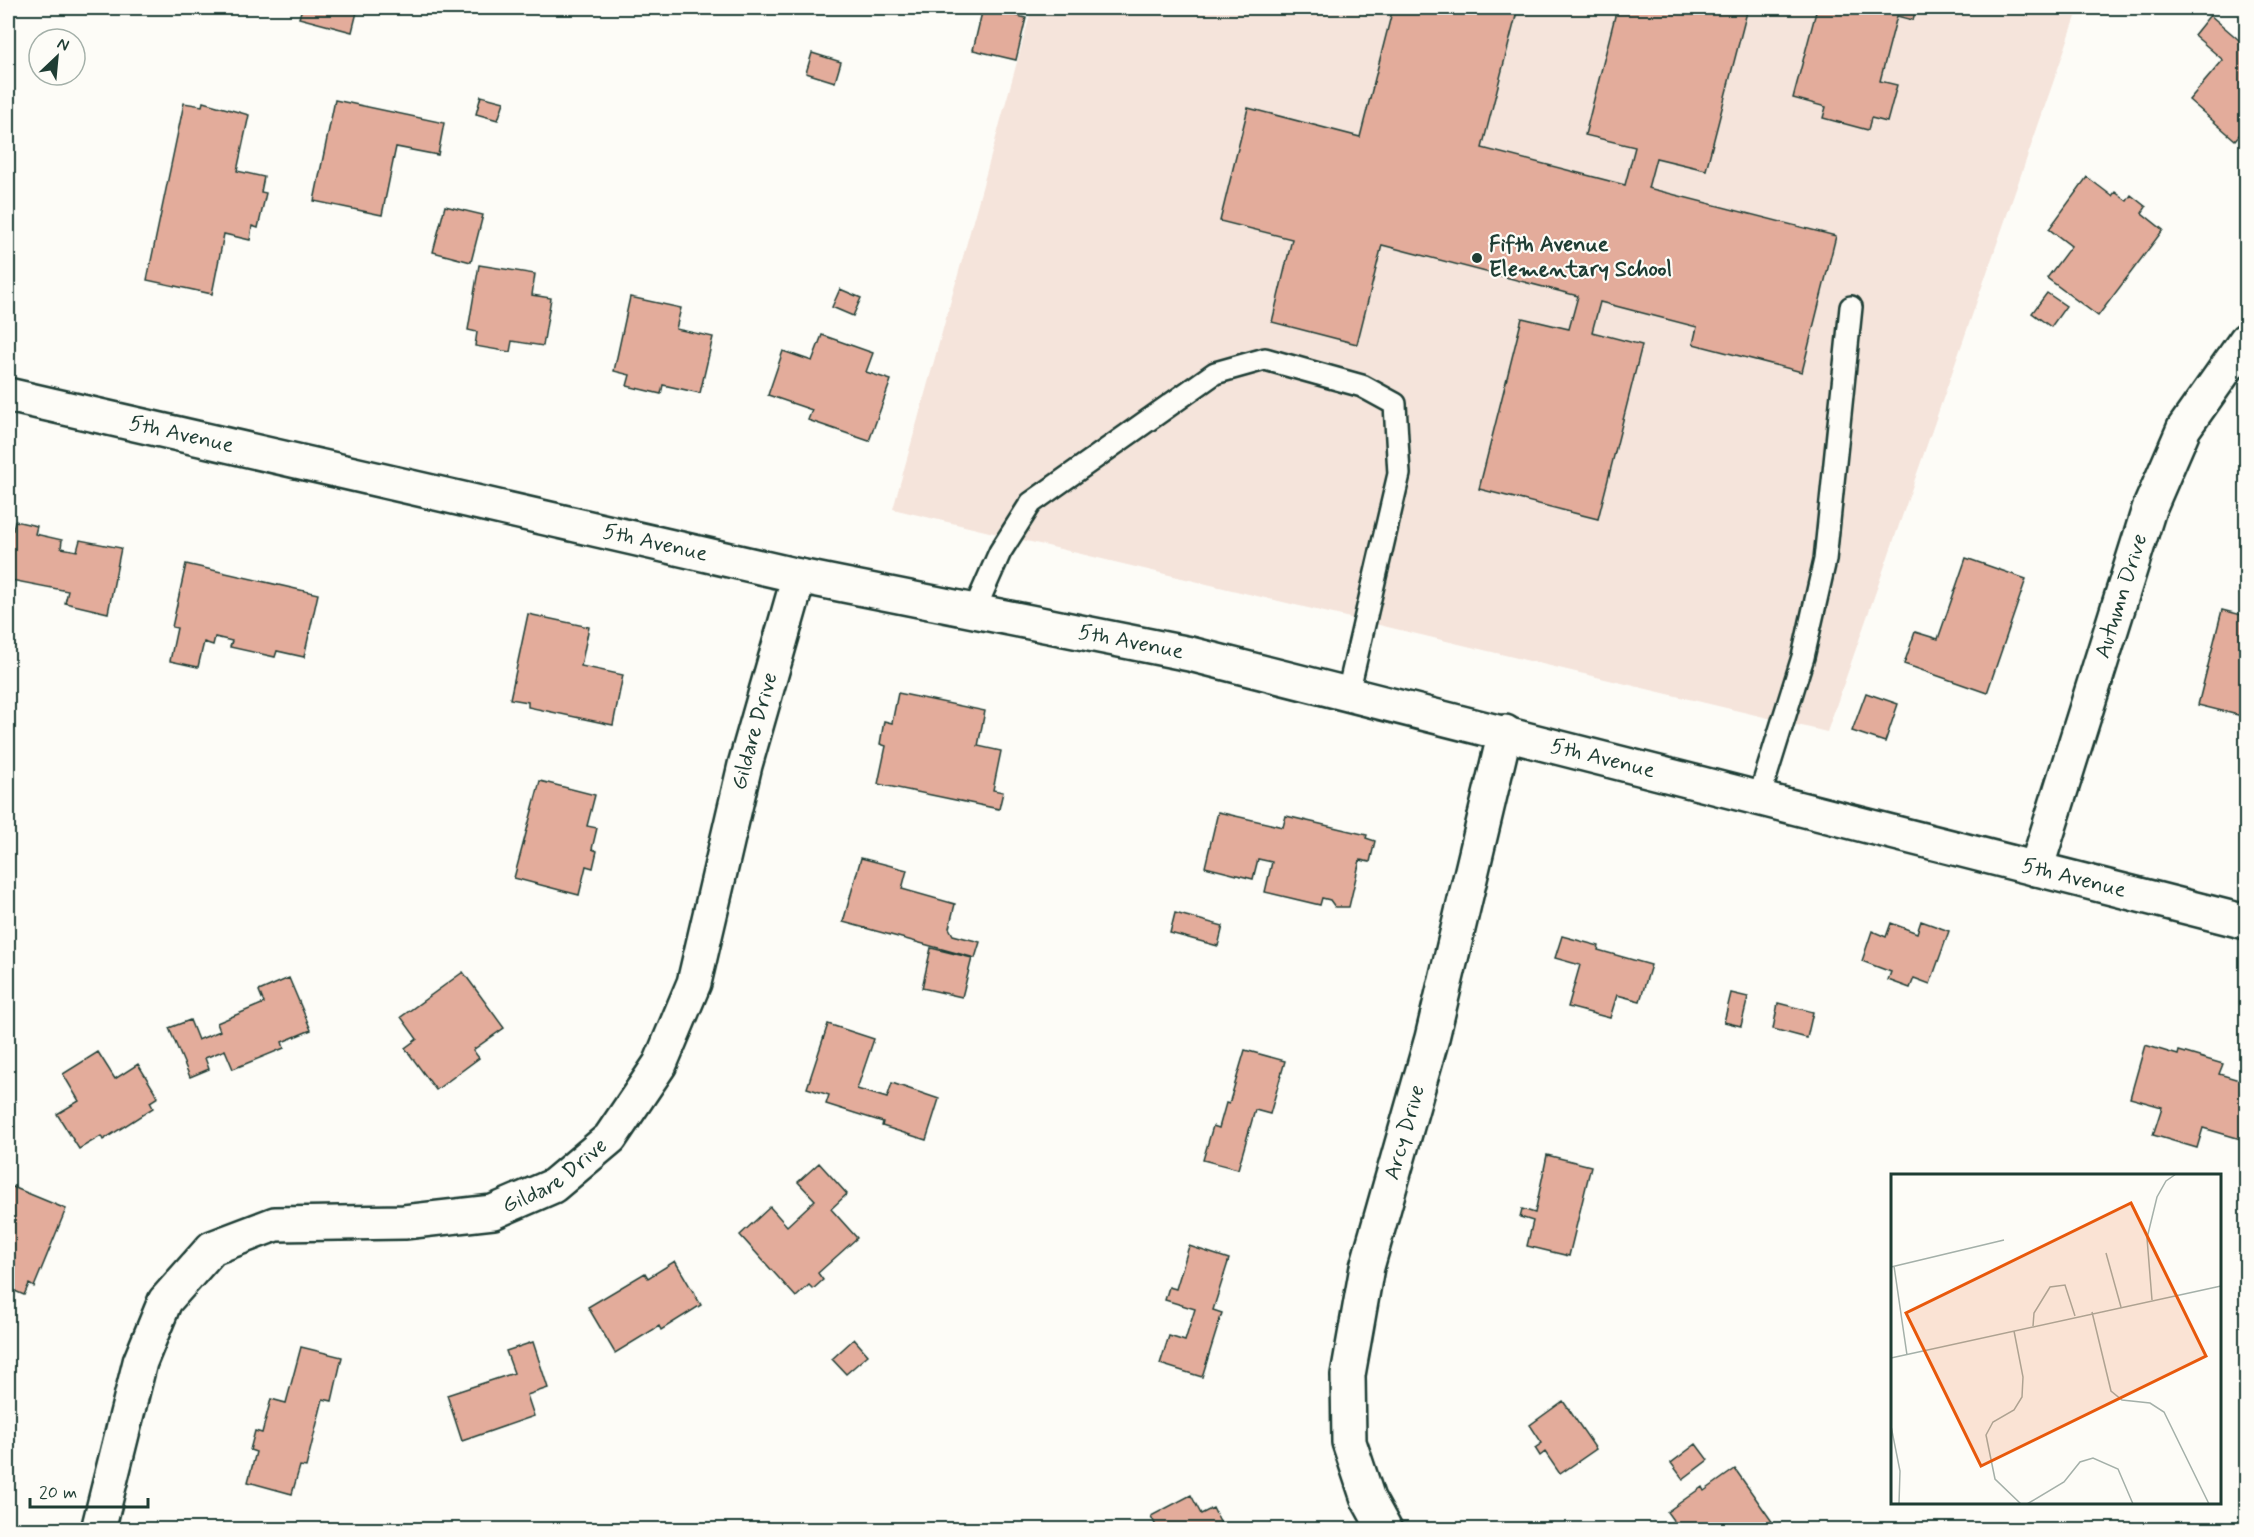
<svg xmlns="http://www.w3.org/2000/svg" width="2254" height="1537" font-family="Mynerve,sans-serif">
<style>
.built{fill:#f5e4db}
.building{fill:#e3ac9b;stroke:#1f3d34;stroke-width:1.5}
.lines{fill:none;stroke-linecap:round;stroke-linejoin:round}
.lane-casing{stroke:#1f3d34;stroke-width:26}
.street-casing{stroke:#1f3d34;stroke-width:38}
.secondary-casing{stroke:#1f3d34;stroke-width:38}
.lane{stroke:#fdfcf7;stroke-width:21}
.street{stroke:#fdfcf7;stroke-width:33}
.secondary{stroke:#fdfcf7;stroke-width:33}
.poi-dot{fill:#1f3d34;stroke:#fdfcf7;stroke-width:2}
.labels{text-anchor:middle;dominant-baseline:central;stroke-width:4.5;stroke-linejoin:round;paint-order:stroke}
.poi-label{font-size:22px;font-weight:bold;fill:#1f3d34;stroke:#fdfcf7;text-anchor:start}
.street-label{font-size:22px;fill:#1f3d34;stroke:#fdfcf7}
.inset-road{fill:none;stroke:#a4b0a9;stroke-width:1.5}
.view{fill:#e8590c;fill-opacity:0.15;stroke:#e8590c;stroke-width:3}
.inset-edge{fill:none;stroke:#1f3d34;stroke-width:3}
</style>
<rect width="100%" height="100%" fill="#fdfcf7"/>
<filter id="ink" filterUnits="userSpaceOnUse"><feTurbulence type="fractalNoise" baseFrequency=".0167" numOctaves="2"/><feDisplacementMap in="SourceGraphic" scale="12" xChannelSelector="R" yChannelSelector="G"/><feConvolveMatrix kernelMatrix="1 2 1 2 8 2 1 2 1" color-interpolation-filters="sRGB"/></filter>
<g filter="url(#ink)">
<path class="built" d="M1032,8H2079L1827,732L893,509Z"/>
<path class="building" d="M302,8H358L352,32L299,18Z
M983,8L1026,18L1016,60L973,50Z
M1393,8H1518L1482,148L1625,185L1635,147L1585,135L1617,8H1748L1706,170L1656,158L1648,188L1836,236L1802,372L1693,344L1697,327L1600,302L1592,332L1642,345L1598,519L1479,489L1522,318L1569,329L1578,296L1382,245L1357,344L1272,322L1292,239L1220,221L1248,108L1360,137Z
M1817,8L1849,14L1851,8H1916L1913,20L1897,16L1880,81L1897,85L1887,122L1871,118L1868,130L1823,118L1826,107L1793,98Z
M2210,15L2246,46V127L2235,140L2189,100L2223,60L2194,35Z
M812,53L841,62L835,82L806,73Z
M481,96L504,102L498,120L476,114Z
M335,100L444,123L438,155L396,147L382,215L314,201Z
M203,102L249,115L237,171L264,177L261,192L266,193L258,228L252,226L250,240L224,234L212,294L147,280L184,103L202,106Z
M2087,177L2112,196L2115,192L2127,201L2131,195L2146,207L2142,213L2163,230L2098,316L2047,278L2071,246L2049,229Z
M445,206L483,215L471,262L433,252Z
M479,265L535,274L532,295L551,298L543,346L512,341L510,352L475,346L477,332L468,330Z
M840,289L861,298L853,316L832,307Z
M2047,293L2066,306L2051,327L2032,313Z
M630,297L681,308L676,329L713,337L700,393L663,385L661,394L627,386L630,375L614,371Z
M822,335L873,353L866,372L891,380L869,441L808,420L812,410L768,395L783,351L812,361Z
M15,521L37,526L35,534L62,540L61,548L77,551L80,540L121,548L108,613L65,603L68,591L11,580L12,578L8,577V529L13,530Z
M1966,558L2026,579L1987,693L1904,664L1915,632L1938,639Z
M186,564L318,594L304,657L277,651L275,657L230,647L232,641L215,637L213,645L204,642L198,667L170,661L177,628L172,627Z
M2222,610L2246,616V717L2198,705Z
M528,614L589,627L581,666L623,675L613,725L528,707V702L510,699Z
M898,693L985,711L978,746L1001,751L993,790L1003,792L999,809L878,784L886,746L880,744L884,721L892,723Z
M1866,693L1898,704L1885,742L1852,731Z
M540,781L595,795L587,826L597,828L592,849L597,851L593,868L586,866L579,895L514,878Z
M1218,812L1283,827L1286,816L1367,835L1366,838L1375,841L1370,862L1360,860L1349,907H1335L1330,900L1322,898L1320,905L1265,892L1272,862L1258,859L1253,879L1205,867Z
M861,858L907,870L902,889L955,904L949,928L953,935L980,942L975,958L843,922Z
M1175,913L1223,926L1218,946L1170,933Z
M1921,921L1949,931L1930,984L1914,978L1910,988L1888,980L1891,972L1862,961L1872,931L1886,937L1891,923L1917,933Z
M1562,936L1599,946L1598,950L1651,965L1640,1001L1617,995L1610,1018L1568,1007L1580,965L1555,958Z
M931,948L972,958L962,997L922,988Z
M463,972L504,1028L473,1050L479,1058L436,1090L405,1048L417,1039L401,1017Z
M289,978L311,1030L282,1042L284,1048L233,1069L225,1050L205,1058L209,1069L190,1077L169,1028L190,1020L198,1040L220,1031L217,1023L264,1003L259,991Z
M1731,993L1748,997L1741,1026L1724,1022Z
M1778,1003L1813,1012L1807,1038L1773,1029Z
M828,1024L874,1039L857,1089L887,1098L892,1083L939,1099L926,1140L882,1126L883,1122L826,1104L829,1095L807,1088Z
M2145,1045L2178,1055L2179,1051L2223,1064L2219,1074L2246,1082L2244,1140L2203,1128L2197,1148L2153,1135L2162,1107L2130,1098Z
M1245,1050L1285,1061L1270,1114L1255,1110L1238,1169L1203,1160L1213,1126L1219,1128L1226,1103L1229,1104Z
M98,1052L115,1079L138,1064L158,1097L150,1102L153,1108L103,1140L101,1136L79,1149L57,1114L79,1101L63,1074Z
M1547,1155L1591,1166L1569,1256L1527,1246L1533,1221L1520,1217L1522,1209L1535,1213Z
M819,1163L847,1194L831,1209L857,1238L818,1273L823,1280L813,1289L809,1285L796,1297L740,1235L770,1207L787,1226L815,1200L798,1182Z
M8,1185L66,1209L34,1287L29,1284L24,1295L8,1288Z
M1189,1246L1229,1259L1213,1310L1222,1313L1202,1377L1160,1364L1169,1336L1185,1341L1195,1309L1165,1300L1169,1287L1176,1289Z
M675,1261L701,1305L661,1330L659,1326L615,1353L588,1307L645,1273L648,1278Z
M854,1339L868,1355L846,1374L832,1359Z
M533,1342L548,1388L527,1395L534,1416L462,1441L447,1395L514,1373L506,1351Z
M301,1347L342,1357L332,1401L323,1399L306,1467L300,1466L292,1494L248,1482L256,1452L250,1450L255,1431L262,1433L271,1399L286,1403Z
M1563,1401L1596,1449L1560,1474L1545,1452L1540,1456L1535,1448L1542,1443L1530,1425Z
M1696,1444L1708,1460L1683,1479L1671,1463Z
M1735,1469L1778,1530H1680L1667,1512L1702,1487L1704,1491Z
M1191,1495L1201,1514L1213,1508L1224,1530H1158L1151,1516Z"/>
<g class="lines">
<g class="lane-casing">
<path id="lane" d="M974,611L1000,552L1031,503L1215,373L1265,359L1362,386L1395,404L1399,474L1348,693
M1759,798L1803,657L1825,560L1851,307"/>
</g>
<g class="street-casing">
<g id="street">
<path id="s1" d="M2036,869L2149,509L2184,428L2246,340"/>
<path id="s2" d="M98,1530L140,1362L165,1301L212,1248L275,1224L404,1222L493,1212L553,1186L610,1138L660,1064L694,983L745,765L799,576"/>
<path id="s3" d="M1385,1530L1368,1499L1349,1442L1348,1375L1367,1267L1432,1038L1505,732"/>
</g>
</g>
<g class="secondary-casing">
<g id="secondary">
<path id="s4" d="M8,395L799,576L1190,654L2246,922"/>
</g>
</g>
<use href="#lane" class="lane"/>
<use href="#street" class="street"/>
<use href="#secondary" class="secondary"/>
</g>
</g>
<circle class="poi-dot" cx="1477" cy="258" r="6"/>
<g class="labels">
<g class="poi-label">
<text x="1489" y="245">Fifth Avenue<tspan x="1489" dy="25">Elementary School</tspan></text>
</g>
<g class="street-label">
<text stroke="none"><textPath href="#s4" startOffset="178">5th Avenue</textPath></text>
<text stroke="none"><textPath href="#s4" startOffset="664">5th Avenue</textPath></text>
<text stroke="none"><textPath href="#s1" startOffset="286">Autumn Drive</textPath></text>
<text stroke="none"><textPath href="#s4" startOffset="1150">5th Avenue</textPath></text>
<text stroke="none"><textPath href="#s2" startOffset="1172">Gildare Drive</textPath></text>
<text stroke="none"><textPath href="#s4" startOffset="1636">5th Avenue</textPath></text>
<text stroke="none"><textPath href="#s4" startOffset="2122">5th Avenue</textPath></text>
<text stroke="none"><textPath href="#s3" startOffset="412">Arcy Drive</textPath></text>
<text stroke="none"><textPath href="#s2" startOffset="668">Gildare Drive</textPath></text>
</g>
</g>
<g transform="translate(1891 1174)">
<rect width="330" height="330" fill="#fdfcf7"/>
<path class="inset-road" d="M215,79L230,133M3,92L16,181M0,93L113,66M261,126L256,64L266,23L275,7L285,0M201,138L220,217L231,226L259,229L273,238L318,330M142,152L143,139L159,113L174,111L184,142M123,157L132,203L131,223L123,236L102,248L95,261L104,305L130,330M0,184L330,112M0,252L9,297L8,330M136,330L173,308L189,288L202,284L227,295L242,330"/>
<path class="view" d="M240,29L315,182L90,292L15,139Z"/>
<rect width="330" height="330" class="inset-edge"/>
</g>
<rect width="2254" height="1537" fill="none" stroke="#fdfcf7" stroke-width="30"/>
<rect x="15" y="15" width="2224" height="1507" fill="none" stroke="#1f3d34" stroke-width="2" filter="url(#ink)"/>
<g transform="translate(57 57) rotate(26)"><circle r="28" fill="#fdfcf7" stroke="#a4b0a9" stroke-width="1.5"/>
<path d="M0-4.5L10 22L0 15L-10 22Z" fill="#1f3d34"/>
<text y="-9" font-size="16" font-weight="bold" text-anchor="middle" fill="#1f3d34">N</text>
</g>
<path d="M30 1498v9h118v-9" fill="none" stroke="#1f3d34" stroke-width="3"/>
<text x="39" y="1498" font-size="18" fill="#1f3d34" stroke="#fdfcf7" stroke-width="4.5" paint-order="stroke">20 m</text>
</svg>
